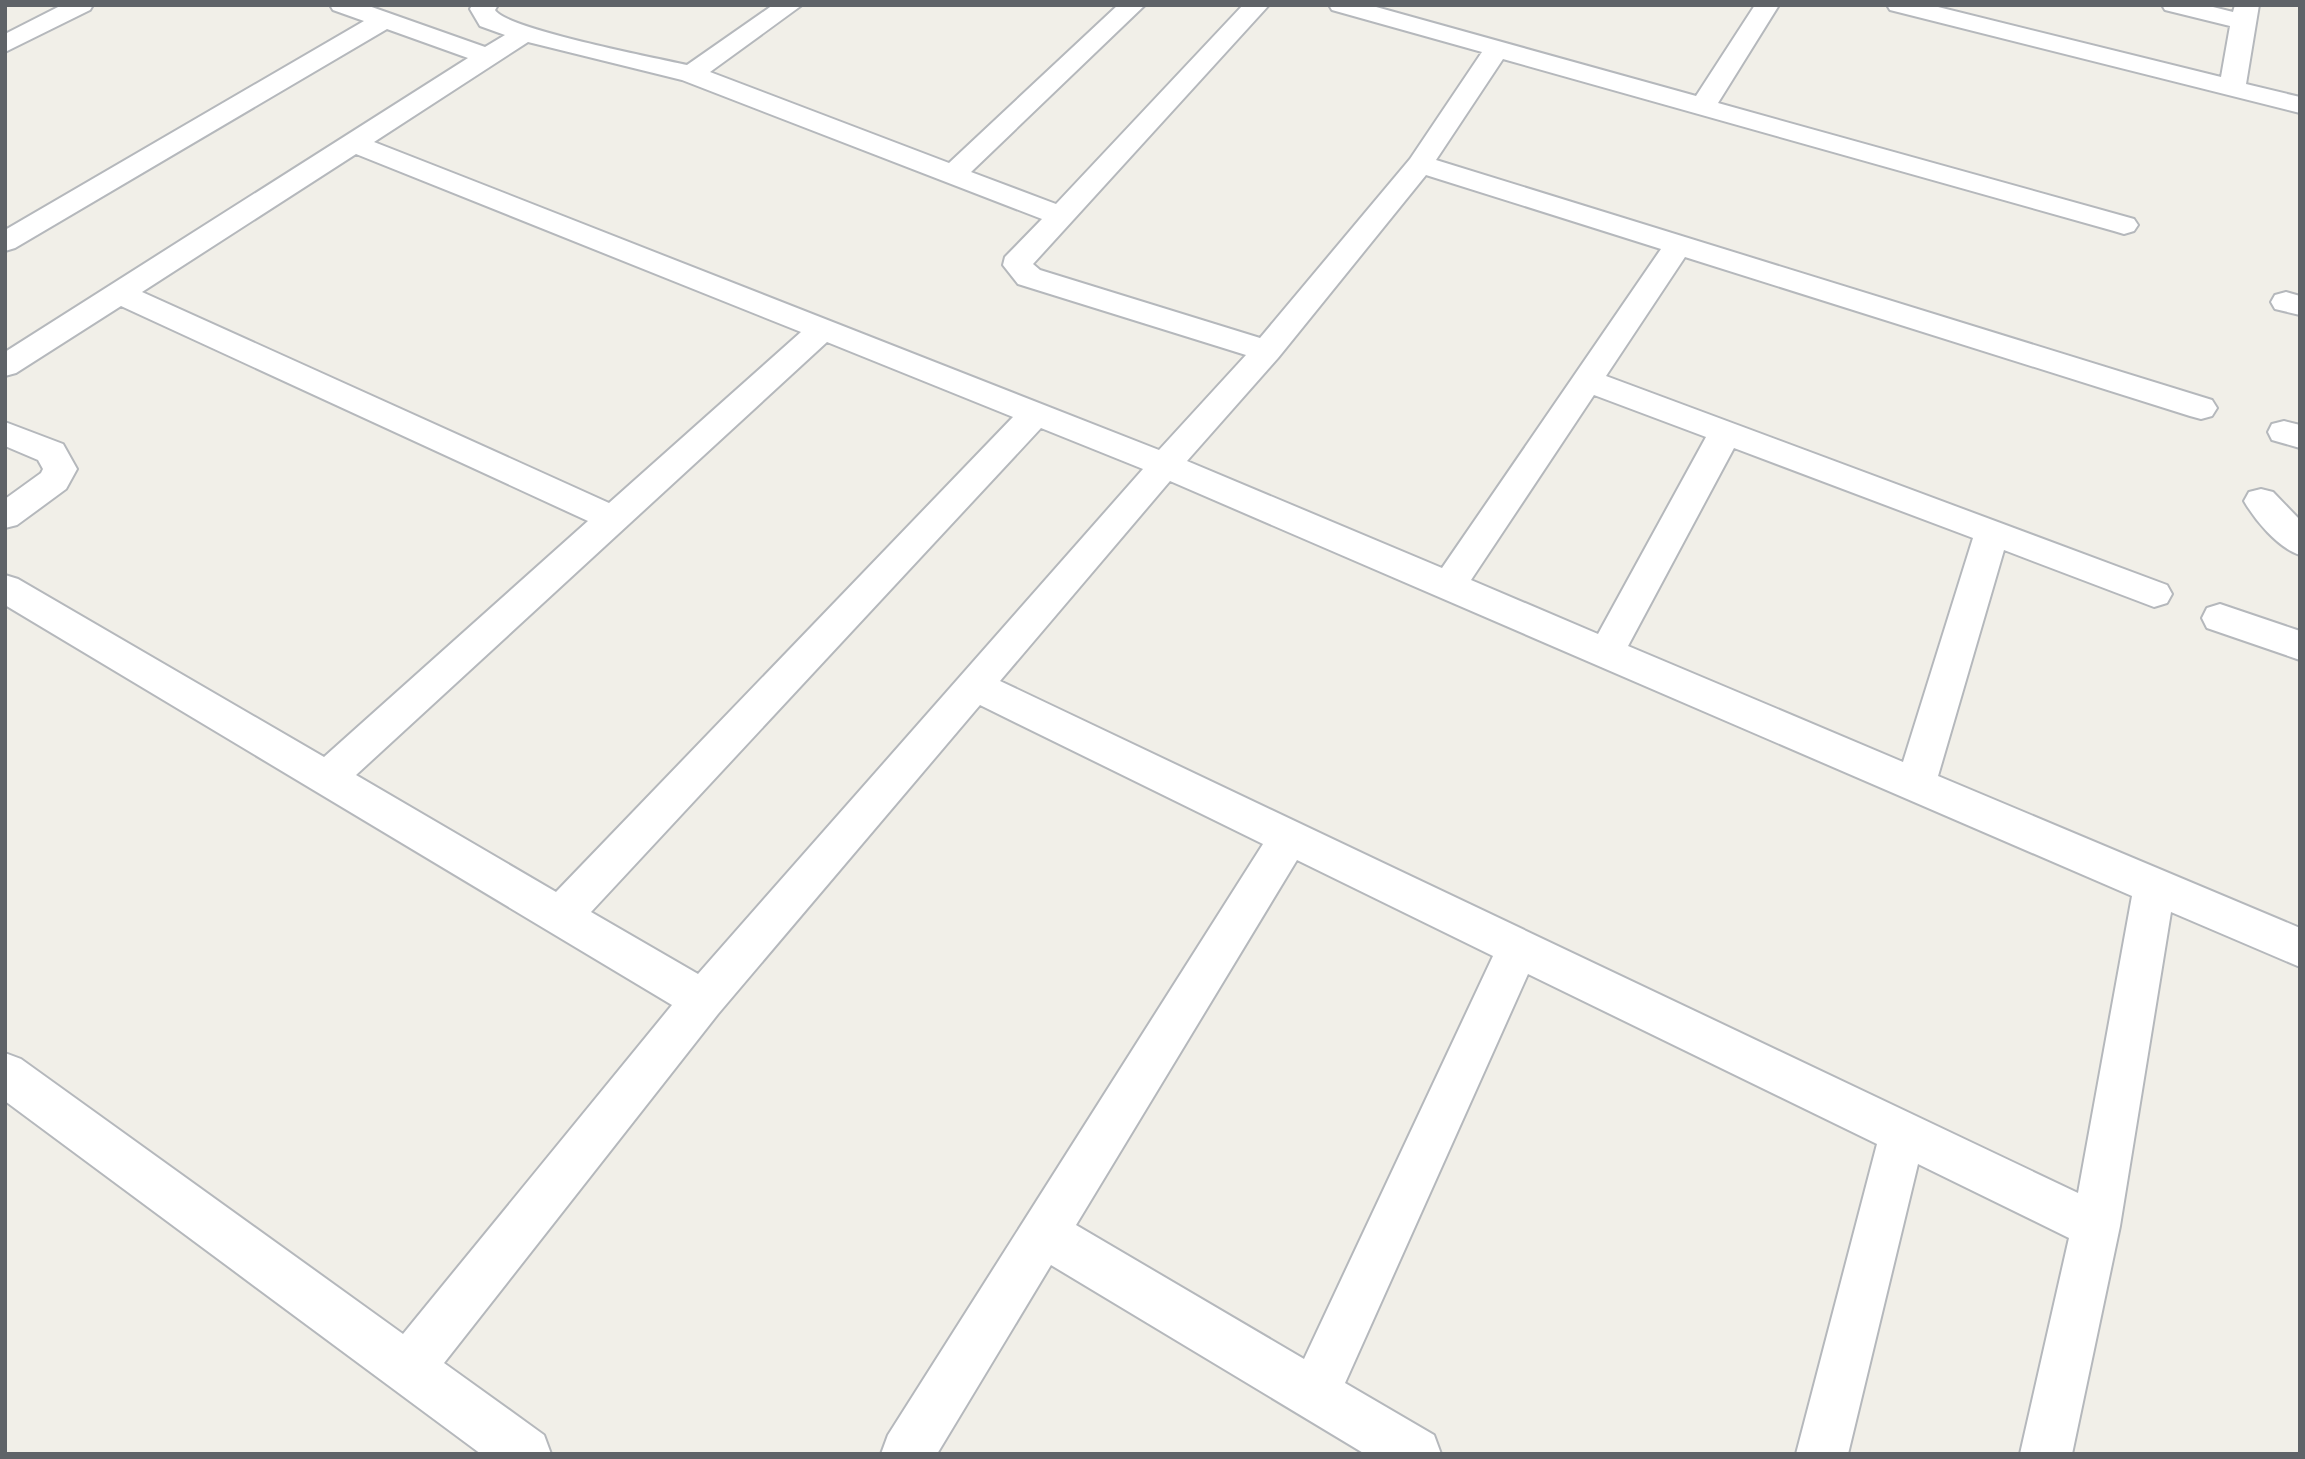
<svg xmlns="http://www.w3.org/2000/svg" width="2305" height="1459" font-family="Overpass,sans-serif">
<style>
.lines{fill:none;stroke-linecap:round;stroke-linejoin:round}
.minor-casing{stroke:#b5b8bc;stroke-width:4}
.minor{fill:#fff;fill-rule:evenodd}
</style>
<rect width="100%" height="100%" fill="#f1efe8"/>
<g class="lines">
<g class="minor-casing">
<path id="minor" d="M62,5H93L90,10L5,52V34Z
M330,5H366L485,47L505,35L480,26L470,9L472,5H498L495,10C506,29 657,58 687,65L773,5H802L710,72L949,163L1118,5H1145L971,172L1056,204L1243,5H1269L1033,264L1040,270L1260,338L1410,159L1482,52L1332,10L1329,5H1369L1696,96L1755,5H1779L1718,103L2134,219L2138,225L2134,231L2124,234L2114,231L1503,59L1436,160L2212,400L2217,408L2212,416L2201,419L2190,416L1685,257L1606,376L2167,585L2172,594L2167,603L2154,607L2004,550L1938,776L2300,928V967L2171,912L2120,1226L2072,1454H2020L2069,1238L1918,1164L1848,1454H1796L1877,1144L1528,974L1345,1383L1434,1435L1441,1454H1365L1051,1265L937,1454H881L888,1435L1263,844L980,705L718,1014L444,1363L544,1435L551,1454H481L5,1101V1053L21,1059L403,1334L672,1005L5,605V575L18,579L324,757L588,521L121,306L16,373L5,376V352L468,58L387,29L15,248L5,251V230L364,21L333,10ZM528,42L682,80L1042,219L1005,257L1003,265L1018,284L1246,355L1159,450L374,142ZM356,154L801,332L609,503L142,292ZM1426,175L1661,249L1442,568L1187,461L1278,358ZM827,342L1013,417L556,892L356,775ZM1594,395L1706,437L1598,634L1471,580ZM1041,428L1143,469L698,974L591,912ZM1734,448L1973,538L1903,762L1628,646ZM1170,481L2132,896L2078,1193L1000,681ZM1297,860L1493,956L1304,1359L1076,1225Z
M1887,5H1930L2221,77L2230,26L2165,10L2162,5H2205L2233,12L2235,5H2259L2246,84L2300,97V113L1890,10Z
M2286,292L2300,296V315L2275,309L2271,302L2275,295Z
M2284,421L2300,425V448L2272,440L2268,432L2272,424Z
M5,422L63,444L77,469L66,489L17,525L5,528V499L41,473L43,469L38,460L5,446Z
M2261,489L2273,492L2300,520V555C2278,548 2255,520 2244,501L2249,492Z
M2220,604L2300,631V660L2207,628L2202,618L2207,608Z"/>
</g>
<use href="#minor" class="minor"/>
</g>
<rect width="2305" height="1459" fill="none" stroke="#5f6368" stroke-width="14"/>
</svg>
